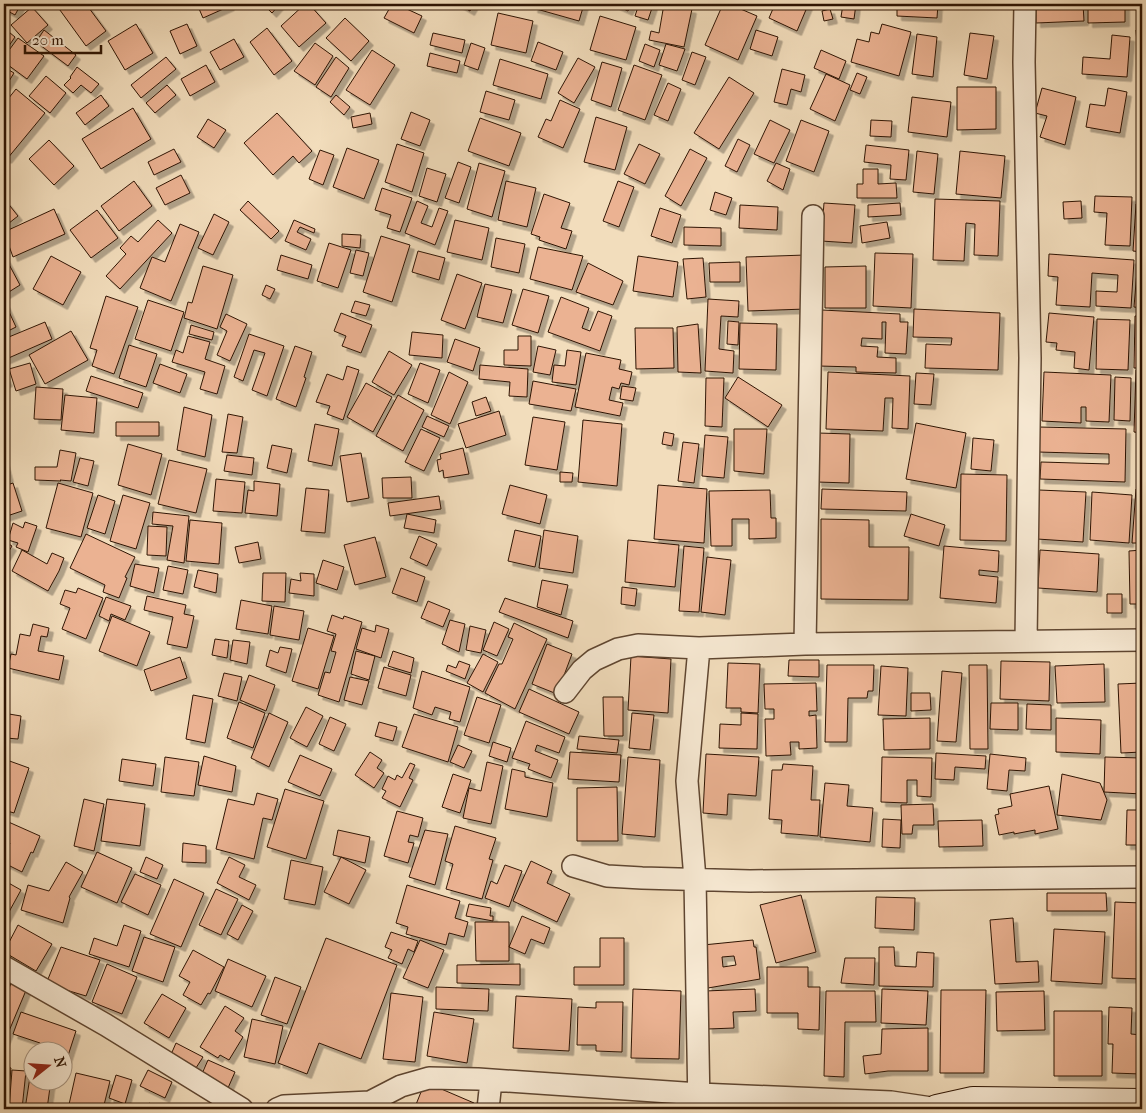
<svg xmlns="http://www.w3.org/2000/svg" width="1146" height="1113" font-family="'IM FELL French Canon',serif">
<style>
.building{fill:#ebb292;stroke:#2e1403;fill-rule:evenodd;filter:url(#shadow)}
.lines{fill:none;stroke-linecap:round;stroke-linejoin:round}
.minor-casing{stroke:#5f4631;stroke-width:24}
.secondary-casing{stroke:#2e1403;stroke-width:30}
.minor{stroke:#f7e9d3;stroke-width:21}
.secondary{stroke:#f7e9d3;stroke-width:28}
</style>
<defs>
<filter id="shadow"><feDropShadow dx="4.5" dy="4.5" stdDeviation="0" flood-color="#0004"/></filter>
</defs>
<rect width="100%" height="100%" fill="#f2ddbc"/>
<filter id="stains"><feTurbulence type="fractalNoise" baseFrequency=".004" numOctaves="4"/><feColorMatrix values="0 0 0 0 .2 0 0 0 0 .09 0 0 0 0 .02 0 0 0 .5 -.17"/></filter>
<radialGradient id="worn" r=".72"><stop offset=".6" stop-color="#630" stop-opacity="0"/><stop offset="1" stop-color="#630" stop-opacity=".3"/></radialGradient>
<path class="building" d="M4,4H21L15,15L4,9Z
M60,4H86L106,31L86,46L57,6Z
M197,4H229L230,6L203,18Z
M263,4H280L272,13Z
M305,4H309L326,23L299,47L281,26Z
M392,4H396L422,16L414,33L384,18Z
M458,4H474L470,11Z
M534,4H584L579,21L533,8Z
M615,4H632L628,11L615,5Z
M639,4L653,5L648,20L635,16Z
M664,4L692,9L684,47L649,40L651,31L659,33Z
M723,4H729L757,16L738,60L705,45Z
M775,4H805L808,5L797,31L769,18Z
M843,4H856L854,19L841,17Z
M897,4H938L937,18L897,16Z
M1036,4H1083L1084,21L1036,23Z
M1088,4H1125V22L1088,23Z
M32,7L48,25L27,43L11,25Z
M830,9L833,19L824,21L822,11Z
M498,13L533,21L526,53L491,45Z
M600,16L636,27L626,60L590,50Z
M345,18L369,41L351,61L326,38Z
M136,24L153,53L125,70L108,41Z
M187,24L197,46L180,54L170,31Z
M882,24L911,32L899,76L851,62L857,39L869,42L871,32L879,34Z
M4,28L15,37L4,53Z
M267,28L292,61L274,75L250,42Z
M44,30L76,55L68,66L36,42Z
M756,30L778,37L772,56L750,49Z
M1136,30H1142V86H1140Z
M433,33L465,40L462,53L430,45Z
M970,33L994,36L987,79L964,75Z
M917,34L937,37L933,77L912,74Z
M1112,35L1130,37L1127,77L1082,74L1083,57L1110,59Z
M18,38L44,56L27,79L4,62V57Z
M234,39L244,57L220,70L210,52Z
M538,42L563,52L556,70L531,61Z
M315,43L333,56L315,85L294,71Z
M471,43L485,48L478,70L464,65Z
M645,44L660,50L654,67L639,61Z
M666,44L685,49L677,71L659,65Z
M372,50L395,65L370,105L346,90Z
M821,50L846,61L839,79L814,68Z
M692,52L706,57L695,85L682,80Z
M430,53L460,61L457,73L427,66Z
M166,57L176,69L141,98L131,85Z
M336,57L349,68L331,97L316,87Z
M578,58L595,67L574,103L558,93Z
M500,59L548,74L541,99L493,85Z
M602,62L622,68L611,107L591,100Z
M206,65L215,82L190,96L181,79Z
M634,65L662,75L645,120L618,110Z
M4,67L14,73L4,89Z
M77,67L99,84L91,93L81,85L73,93L64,85L71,78L70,77Z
M782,69L805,75L801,92L791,89L787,105L774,102Z
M857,73L867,77L860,94L850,90Z
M826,74L850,85L835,121L810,109Z
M46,76L66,93L50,113L29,96Z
M729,77L754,93L719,149L694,133Z
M668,83L681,89L668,121L654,115Z
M167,85L176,95L155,113L146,103Z
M957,87H996V129L957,130Z
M1042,88L1076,97L1065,145L1040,137L1047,116L1035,113Z
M1108,88L1127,92L1120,133L1086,127L1090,104L1105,106Z
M16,89L45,113L7,159L4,157V104Z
M486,91L515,100L509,120L480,112Z
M101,95L109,106L85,125L76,113Z
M336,95L350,107L344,115L330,102Z
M912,97L951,102L947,137L908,132Z
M560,100L580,109L563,148L538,137L546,119L551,121Z
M133,108L151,139L101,169L82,139Z
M411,112L430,120L420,146L401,139Z
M277,113L312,151L299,163L293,156L273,175L244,143Z
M370,113L372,124L353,128L351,117Z
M596,117L627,127L615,170L584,162Z
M480,118L521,133L509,166L468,151Z
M208,119L226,130L214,148L197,137Z
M770,120L790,130L774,163L754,154Z
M801,120L829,131L814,172L786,161Z
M871,120L892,121L891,137L870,136Z
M738,139L750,145L737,172L725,166Z
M49,140L74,166L54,185L29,159Z
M397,144L424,153L412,192L385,182Z
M639,144L660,154L645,184L624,174Z
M866,145L909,150L906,180L890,179L891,165L864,162Z
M347,148L379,160L364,199L333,187Z
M1142,148V185L1138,184Z
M174,149L181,162L154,175L148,162Z
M690,149L707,158L681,206L665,196Z
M320,150L334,155L323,185L309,179Z
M917,151L938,154L934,194L913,192Z
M960,151L1005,156L1001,198L956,194Z
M458,162L471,167L459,203L445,198Z
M479,163L505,171L492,217L467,209Z
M776,163L790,169L783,190L767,181Z
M427,168L446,174L437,202L419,196Z
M863,169H878V184L896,183L897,198H857V184H863Z
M181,175L190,193L165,205L156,188Z
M134,181L152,206L119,231L101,206Z
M506,181L536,188L527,227L498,220Z
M618,181L634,187L619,227L603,221Z
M382,188L412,198L400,232L387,228L391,215L375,210Z
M715,192L732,198L726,215L710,210Z
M544,194L570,203L561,228L572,231L566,249L539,240L540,237L531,234Z
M1095,196L1132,197L1130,246L1105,245L1107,213L1094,212Z
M935,199L1000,201L998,256L974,255L975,224L966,223L964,261L933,260Z
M6,201L18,216L4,227V203Z
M248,201L279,231L271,239L240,210Z
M417,201L428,206L421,223L432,227L439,208L448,211L435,245L405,233Z
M1081,201L1082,218L1064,219L1063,202Z
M824,203L855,205L852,243L821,241Z
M900,203L901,215L868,217V205Z
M1136,204L1142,205V252L1133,251Z
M740,205L778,207L777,230L739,228Z
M660,208L681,215L672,243L651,236Z
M54,209L65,234L13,257L4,232Z
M97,210L118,238L91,258L70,230Z
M214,214L229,222L213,255L198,248Z
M158,220L172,233L120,289L106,276L126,254L120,248L131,236L138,242Z
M294,220L315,229L314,233L300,227L297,232L311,239L306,250L285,241Z
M455,220L489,228L482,260L447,252Z
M887,222L890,238L862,243L860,226Z
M180,224L199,232L171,301L140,288L152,257L165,262Z
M684,227L721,228V246L684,245Z
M342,234L361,235L360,248L342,246Z
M381,236L410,245L392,302L363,292Z
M496,238L525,244L519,273L491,267Z
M329,243L351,250L338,288L317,281Z
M538,247L583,256L572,290L530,279Z
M356,250L369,253L363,276L350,273Z
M418,251L445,258L439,280L412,272Z
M875,253L913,254L911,308L873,306Z
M1049,254L1134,260L1131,308L1096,306V291L1117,292L1118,275L1092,273L1090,307L1056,305L1058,277L1048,276Z
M4,255L20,285L4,295Z
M281,255L312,265L308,279L277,270Z
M806,255V309L748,311L746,257Z
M51,256L81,272L63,305L33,289Z
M638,256L678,262L673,297L633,291Z
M703,258L706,297L687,299L683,259Z
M1138,258L1142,259V308L1134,307Z
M740,262V282H710L709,263Z
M588,263L623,281L613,305L576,292Z
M203,266L233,275L217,329L184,318L188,302L192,303Z
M866,266V308H825V267Z
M457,274L482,283L465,329L441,320Z
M485,284L512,290L503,323L477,317Z
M266,285L275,289L270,299L262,295Z
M523,289L549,296L538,333L512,325Z
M106,296L138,307L114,374L92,366L97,350L90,348Z
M561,297L589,308L582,328L590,331L598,311L612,316L600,351L548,332Z
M708,299L739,301L738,317L721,316L719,349L734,351L733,373L705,371Z
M148,300L184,312L171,351L135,339Z
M355,301L370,305L366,316L351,312Z
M5,303L16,327L4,333V304Z
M914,309L1000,313L998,370L925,368L926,344L951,345L952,338L913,337Z
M822,310L900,314V322H908L906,354L885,353L886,322H882V339L862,338L861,346L878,347L877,357L896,358V373L856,372V367L819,366Z
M341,313L372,325L361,353L342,346L346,336L334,331Z
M1049,313L1094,317L1089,370L1074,368L1075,352L1056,350L1057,343L1046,342Z
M226,314L247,324L230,361L217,355L227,331L220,327Z
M1135,316H1142V368H1134Z
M1097,319L1130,320L1128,370L1096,369Z
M728,321L739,322L738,345L727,344Z
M45,322L52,339L4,360V339Z
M740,323L777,324L776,370L739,369Z
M698,324L701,373L678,372L677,327Z
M191,325L214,332L212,340L189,334Z
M635,328H673L674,368L636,369Z
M71,331L88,360L45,384L29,355Z
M412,332L443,335L442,358L409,355Z
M249,334L284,346L267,396L252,390L265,353L254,350L243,381L234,377Z
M188,336L210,342L205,359L225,366L217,394L200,389L205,372L172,362L176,350L183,353Z
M518,336H531V366L504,365V350H518Z
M455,339L480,348L473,371L447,362Z
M129,345L157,354L146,387L119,378Z
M295,346L312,352L304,377L306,378L296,407L276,399Z
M538,346L556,350L550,375L533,372Z
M567,350L581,352L576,385L552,382L554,365L565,366Z
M389,351L412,365L394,395L372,382Z
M586,353L621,360L619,369L632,372L629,385L621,383L619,389L612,387L609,400L623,403L620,416L575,407Z
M30,363L36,384L16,391L9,369Z
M420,363L440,370L428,403L408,394Z
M160,364L187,374L180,393L153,383Z
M480,365L528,369L527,397L509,396L510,382L479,379Z
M347,366L359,370L343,420L327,414L330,406L316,402L327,374L343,380Z
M1136,370H1142V433L1134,432Z
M4,372L8,382L4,384Z
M449,372L468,382L450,424L431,415Z
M828,372L910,376L908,429L892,428L893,398H885L883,431L826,429Z
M1044,372L1111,375L1109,422L1086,421V407H1081V423L1042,421Z
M916,373L934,374L931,405L914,404Z
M91,376L143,393L138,408L86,391Z
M738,377L782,405L768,427L725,398Z
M1115,377L1131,378L1130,421L1114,420Z
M706,378H724L722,427L705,426Z
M533,381L576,389L571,411L529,404Z
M366,383L392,397L373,432L347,417Z
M622,386L636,388L633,401L620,399Z
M36,387L63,389L61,420L34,419Z
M65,395L97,398L94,433L61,430Z
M398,395L424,410L403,451L376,436Z
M486,397L491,411L476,416L472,402Z
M184,407L212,415L205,457L177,450Z
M499,411L506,435L466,448L458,424Z
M228,414L243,417L237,453L222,452Z
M427,416L449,426L444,437L422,427Z
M533,417L565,422L557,470L525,465Z
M583,420L622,424L617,486L578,482Z
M116,422H159V436H116Z
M916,423L966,433L956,488L906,479Z
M315,424L339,429L332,466L308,461Z
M1039,427L1126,429L1125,482L1040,479L1041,462L1109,464V454L1038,452Z
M421,429L440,438L424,471L405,462Z
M734,429H767L764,474L734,471Z
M664,432L674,434L672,446L662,444Z
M818,433L850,434L849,483L817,482Z
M705,435L728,437L724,478L702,476Z
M973,438L994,440L991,471L971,469Z
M1142,440V481H1139Z
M683,442L699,444L694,483L678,481Z
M128,444L162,454L151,495L118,485Z
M272,445L292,449L287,473L267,468Z
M463,448L469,474L444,478L443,470L439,472L437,460L441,459L440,454Z
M60,450L76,453L71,481L60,480L61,481L35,480V467H57Z
M361,453L369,498L347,502L340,456Z
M227,455L254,458L252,475L224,471Z
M80,458L94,461L88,486L73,482Z
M4,459L9,478L4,480Z
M169,460L207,469L196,513L158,504Z
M560,472L573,473L572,482H560Z
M961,474L1007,475L1006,541L960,540Z
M411,477L412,498H383L382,478Z
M216,479L245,482L242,513L213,511Z
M254,481L280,484L277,516L245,513L248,490L254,491Z
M13,483L22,511L4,517V486Z
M58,483L93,493L81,537L46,528Z
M510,485L547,495L540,524L502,514Z
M658,485L707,489L704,543L654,539Z
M306,488L329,490L325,533L301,531Z
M822,489L907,492L906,511L821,509Z
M1136,489L1142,490V543H1132Z
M770,490L771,518H776V538L749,539V519H732V546H711L709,491Z
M1039,490L1086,492L1083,542L1037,539Z
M1092,492L1132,495L1129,543L1090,540Z
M98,495L115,501L105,534L87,528Z
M123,495L150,503L136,549L110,541Z
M439,496L441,509L390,516L388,503Z
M153,512L189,516L184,563L167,560L173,526L152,524Z
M407,514L436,520L434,533L404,528Z
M911,514L945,525L939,546L904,536Z
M821,519L869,520V547H909L908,600L821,599Z
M190,520L222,523L219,564L186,561Z
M25,522L37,526L28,552L16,547L18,543L8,540L13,523L23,528Z
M148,526L167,527L166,556L147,555Z
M515,530L541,536L535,567L508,561Z
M544,530L578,536L573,573L539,568Z
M86,534L135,557L125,577L127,578L119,598L103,592L105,585L70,568Z
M419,536L437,544L427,566L410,558Z
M375,537L386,577L355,585L344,545Z
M628,540L679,545L675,587L625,582Z
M4,541L12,546L4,559Z
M258,542L261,559L239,563L235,547Z
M684,546L704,548L699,612L679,611Z
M944,546L999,551L998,572L979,570V575L998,577L996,603L940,598Z
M22,550L47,564L52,553L64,558L59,571L48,591L12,571Z
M1040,550L1099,554L1097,592L1038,588Z
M1142,550V604H1130L1129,551Z
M707,557L731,560L725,615L701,612Z
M323,560L344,567L337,590L316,583Z
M135,564L159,568L154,593L130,586Z
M168,566L188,570L183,594L163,590Z
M401,568L425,577L417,602L392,593Z
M198,570L218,574L216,593L194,587Z
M263,573H286L285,602L262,601Z
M300,573L314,574V596L289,593L291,579L301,581Z
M542,580L568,585L561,615L537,607Z
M622,587L637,589L635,606L621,604Z
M78,588L103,598L86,639L62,629L70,608L60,604L65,590L76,593Z
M1107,594H1122V613H1107Z
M147,596L186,605L184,614L194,616L187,648L167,644L173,617L144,610Z
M106,597L131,606L125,620L111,614L109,621L99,616Z
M505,598L573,621L568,638L499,612Z
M241,600L272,606L268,634L236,629Z
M428,601L450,610L443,627L421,618Z
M274,606L304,611L299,640L270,635Z
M332,615L343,619L344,616L362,622L339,702L318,695L325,672L330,673L336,652L331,651L336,634L327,631Z
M112,616L150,632L137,666L99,651Z
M450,620L465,624L459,652L442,644Z
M494,622L509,629L497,656L483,650Z
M514,623L547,639L515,709L485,693L499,664H502L513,639L508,637Z
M33,624L49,628L47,637L41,636L38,651L64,656L59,680L8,668L11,654L16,655L20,634L30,636Z
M376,625L389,629L381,658L356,649L362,628L375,632Z
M470,626L486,630L481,653L466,650Z
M308,628L334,636L318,689L292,681Z
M215,639L229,641L227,658L212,655Z
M233,640L250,642L247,664L230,660Z
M547,644L572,654L557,694L532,684Z
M4,647L9,648L4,666Z
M280,647L292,649L286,673L266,666L270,650L278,653Z
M356,651L375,656L369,680L351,674Z
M393,651L414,658L411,673L388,666Z
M483,654L498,662L483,692L467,683Z
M631,656L671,659L668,713L628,710Z
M180,657L187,678L151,691L144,670Z
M789,660H819V677L788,676Z
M459,661L470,665L465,679L446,671L448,665L456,668Z
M1001,661L1050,662L1049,701L1000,699Z
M728,663L760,664L758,713L741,712V708H726Z
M1104,664L1105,702L1057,703L1055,666Z
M827,665H874L873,691H868L867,698H848L847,742H825Z
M969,665H987L988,749H970Z
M881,666L908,668L906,716L878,715Z
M384,667L411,675L406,696L378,688Z
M422,671L470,687L460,722L449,719L451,712L435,707L432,715L413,708Z
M942,671L962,673L956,742L937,741Z
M224,673L242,677L237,701L218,696Z
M249,675L275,685L266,711L240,700Z
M350,677L369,681L362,705L344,700Z
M816,683L817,711H809V716L816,715L817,748L799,749V742H790L791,755L766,756L765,719H774V709H765L764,684Z
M1142,683V752L1121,753L1118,684Z
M529,689L579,712L569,734L519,712Z
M911,693H930L931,710L911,711Z
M193,695L213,699L205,743L186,739Z
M477,697L501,705L489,743L464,735Z
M603,697H623V736H604Z
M239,702L265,713L253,748L227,738Z
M991,703H1018V730L990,729Z
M1027,704L1051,705V730L1026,729Z
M306,707L323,716L307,747L290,738Z
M269,713L288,722L269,767L251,758Z
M632,713L654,715L650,750L629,748Z
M741,713L758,714L757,749L719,748L720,724L741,725Z
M9,714L21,716L18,739L6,738Z
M414,714L458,727L448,762L402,747Z
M330,717L346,724L334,751L319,744Z
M930,718V749L884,750L883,719Z
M1056,718L1101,720L1100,754L1056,752Z
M526,721L565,737L559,753L537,745L535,751L558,760L551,778L528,769L530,764L512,758Z
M379,722L397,727L393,741L375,736Z
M579,736L619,740L617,753L577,749Z
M493,742L511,748L507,762L489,756Z
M458,745L472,751L464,768L450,762Z
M370,752L382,760L377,768L384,773L374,788L355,775Z
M570,752L621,755L619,782L568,779Z
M936,753L986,756L985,769L955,767L954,780L935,779Z
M706,754L759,757L756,796L728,794L727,815L703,813Z
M990,754L1026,758L1025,771L1009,770L1007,791L987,789Z
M300,755L332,769L320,796L288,782Z
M204,756L236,766L232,792L198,785Z
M165,757L199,762L194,796L161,792Z
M628,757L660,760L655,837L622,834Z
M882,757L932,758L931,797L917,796V780H907V803L881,802Z
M1105,757L1142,758V794L1104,792Z
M4,759L29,768L14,813L4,810Z
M122,759L156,764L153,786L119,781Z
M487,762L503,766L491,824L463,818L469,788L481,791Z
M410,763L415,765L409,778L413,780L400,807L382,798L386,791L382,789L388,776L395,780L397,775L402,778Z
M783,764L813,766L811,800H820L818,836L781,833L782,820L769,819L772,770H782Z
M512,769L525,772V777L553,783L547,817L505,809Z
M453,774L471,780L460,813L442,807Z
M1062,774L1100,783L1107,800L1101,820L1057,815Z
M825,783L849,785L847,806L873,808L870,842L820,837Z
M1049,786L1058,829L1035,834V830L1014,834V832L999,835L995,815L999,814L998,809L1012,806L1010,794Z
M617,787L618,841H577V788Z
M285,789L324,801L306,859L267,847Z
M257,793L278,799L272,820L263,818L254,859L216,849L228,799L254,805Z
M84,799L104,804L94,851L74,846Z
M107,799L145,804L140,846L101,841Z
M933,804L934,825H913L912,834H902L901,805Z
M1127,810H1142V845H1126Z
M397,811L423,818L418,837L410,835L408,842L414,843L408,863L384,856Z
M883,819L901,820L900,848L882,847Z
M4,820L40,836L33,853L31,852L22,872L6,864L4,868V853H5L10,843L4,841Z
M982,820L983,846L939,847L938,821Z
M455,826L496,838L489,859L493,860L482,899L446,889L453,864L445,861Z
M338,830L370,837L365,863L333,855Z
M425,830L448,834L435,885L409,877Z
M183,843L206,846V863L182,862Z
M97,852L132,868L117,903L81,887Z
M146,857L163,865L157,879L140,872Z
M229,857L245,865L239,877L256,885L249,900L217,883Z
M341,857L366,870L349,904L324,892Z
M291,860L323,867L315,905L284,899Z
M531,861L552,871L547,883L570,894L557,922L513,901Z
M66,862L83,872L69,897L70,898L63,923L21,910L28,885L49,891Z
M505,865L522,871L509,907L485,898L491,881L497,884Z
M135,874L161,885L148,915L121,902Z
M174,879L204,893L181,947L150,934Z
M5,881L21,890L4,921V883Z
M407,885L460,901L455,918L468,922L464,937L449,933L446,945L406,934L408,927L396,923Z
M216,889L238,899L221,935L199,925Z
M1047,893H1106L1107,911H1047Z
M801,895L816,952L776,963L760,905Z
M876,897L915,898L914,930L875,928Z
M1115,902L1142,903V979L1112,978Z
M469,904L491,908L490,916H493V921L466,916Z
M242,905L253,911L238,940L227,934Z
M522,916L550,928L544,944L531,939L525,954L509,947Z
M1013,918L1016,962L1038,961L1039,982L995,984L990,920Z
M475,922H509V961H476Z
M18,925L52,944L36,971L4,952Z
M124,925L141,931L129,967L89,954L94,938L117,946Z
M1054,929L1105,932L1102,984L1051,981Z
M391,932L418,941L414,952L408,949L402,964L388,958L392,950L385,947Z
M144,937L175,947L163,982L132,971Z
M326,938L397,965L361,1059L319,1043L307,1074L278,1063Z
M600,938H624V985H574V967H600Z
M420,940L444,950L428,988L403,978Z
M753,940L754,947H756L760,979L708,988L703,945ZM734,956L736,965L723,967L722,957Z
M61,947L100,960L86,996L46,984Z
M879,947H894L895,966L916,967L917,952L934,953L933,987L879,986Z
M193,950L224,967L210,994L208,993L201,1005L183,995L190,982L179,976Z
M845,958H875L874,985L841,983Z
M228,959L266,976L252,1007L215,991Z
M107,964L137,977L122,1014L92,1002Z
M520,964V985L457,983V965Z
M767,967H808V987H820L819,1030L798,1029V1013H767Z
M275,977L301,987L287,1024L261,1015Z
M12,981L27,988L4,1043V1000Z
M436,987L489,989L488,1011L436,1009Z
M633,989L681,991L679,1059L631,1058Z
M755,989L756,1011L733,1012L734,1028L708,1029L705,991Z
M882,989L928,991L926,1025L881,1023Z
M941,990H986L984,1073H940Z
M826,991H875L876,1022H845L844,1077L824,1076Z
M1044,991L1045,1030L997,1031L996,992Z
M391,993L423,997L415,1062L383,1059Z
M162,994L186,1008L169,1038L144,1023Z
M516,996L572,999L569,1051L513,1048Z
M596,1002H623L622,1052L596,1051V1045H577L578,1007L596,1008Z
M225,1006L244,1018L235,1031L243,1037L229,1060L220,1055L218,1058L200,1047Z
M1109,1007L1132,1008L1131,1034L1142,1035V1017V1074L1112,1073L1113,1044H1108Z
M1054,1011H1102V1076H1054Z
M21,1012L76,1031L65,1065H62V1050H37L40,1043L13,1034Z
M434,1012L474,1019L467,1063L427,1056Z
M252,1019L283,1026L275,1064L244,1057Z
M928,1028V1071H888L865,1074L863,1056L881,1054L882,1029Z
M176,1043L203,1057L194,1071L169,1059Z
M208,1060L235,1072L228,1088L201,1076Z
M32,1064V1080H51L47,1109H25Z
M4,1066L11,1068L7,1109H4Z
M12,1070L26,1071L22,1109H9Z
M148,1070L172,1082L165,1098L140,1086Z
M76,1073L110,1081L103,1109H68Z
M116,1075L132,1080L125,1104L109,1098Z
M425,1082L474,1103L471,1109H420L415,1107Z
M149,1103L159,1109H145Z"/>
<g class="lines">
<g class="minor-casing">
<path id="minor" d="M1025,4L1024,62L1030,358L1026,641
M805,644L813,216
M699,648L687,781L695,879L699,1107
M565,692L582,670L594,660L618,649L638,645L699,648L805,644L1142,640
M573,866L607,876L642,878L750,881L1142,877
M4,967L106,1025L242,1109
M277,1109L284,1106L370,1102L401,1086L429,1078L478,1079L699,1094L891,1102L938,1109
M488,1109L491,1081"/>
</g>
<g class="secondary-casing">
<path id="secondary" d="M937,1109L973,1101L1142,1103"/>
</g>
<use href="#minor" class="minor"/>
<use href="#secondary" class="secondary"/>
</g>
<rect width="1146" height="1113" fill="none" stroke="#f2ddbc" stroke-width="20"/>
<rect x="5" y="5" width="1136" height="1103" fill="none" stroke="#2e1403" stroke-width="2.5"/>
<rect x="10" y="10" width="1126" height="1093" fill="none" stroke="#2e1403"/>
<g transform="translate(48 1066) rotate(73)"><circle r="24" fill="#f7e9d3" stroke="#a79480"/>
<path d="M0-4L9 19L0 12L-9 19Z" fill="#8f2418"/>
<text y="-8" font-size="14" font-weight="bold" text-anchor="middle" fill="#2e1403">N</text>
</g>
<path d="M25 45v8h76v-8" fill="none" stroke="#2e1403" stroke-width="2.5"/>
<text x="32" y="45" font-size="15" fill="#2e1403" stroke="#f7e9d3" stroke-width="4" paint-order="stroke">20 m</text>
<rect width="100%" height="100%" filter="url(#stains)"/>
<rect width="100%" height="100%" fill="url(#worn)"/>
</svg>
